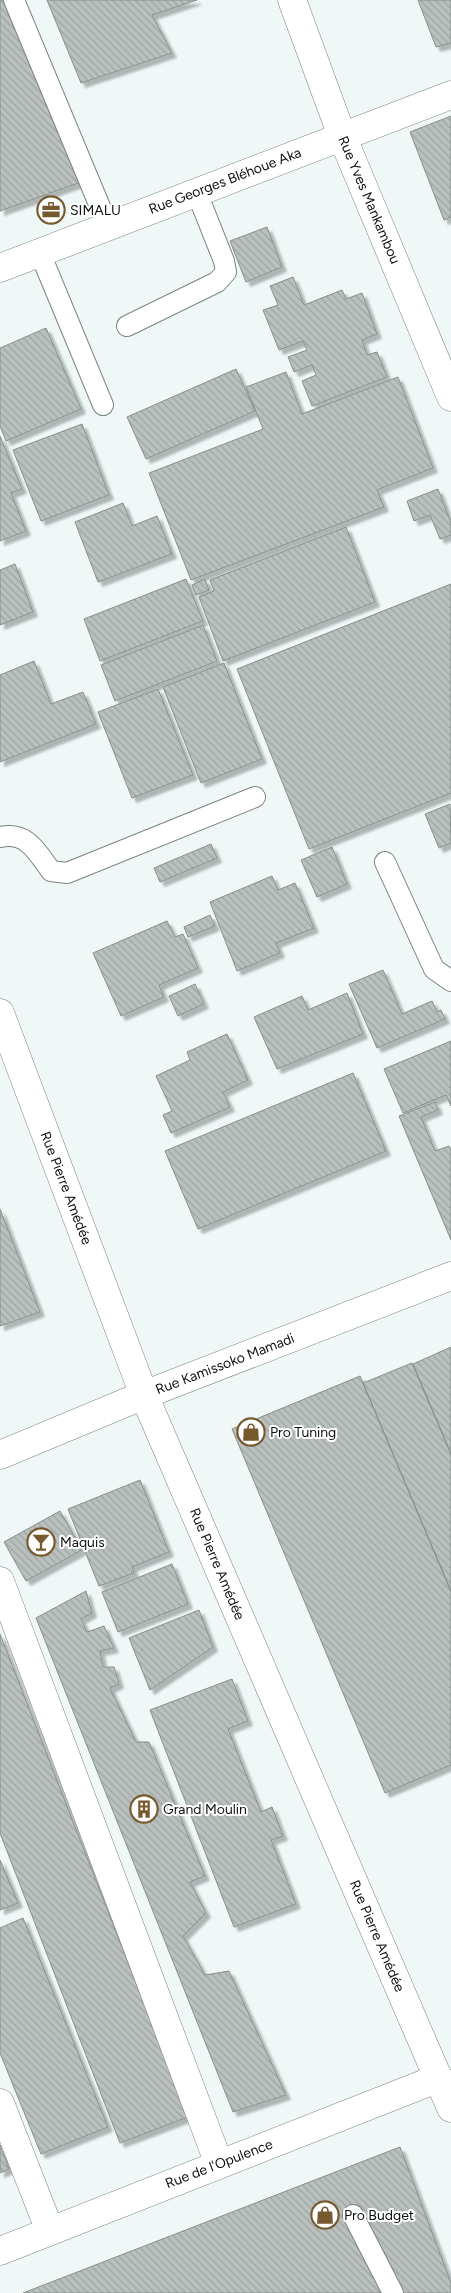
<svg xmlns="http://www.w3.org/2000/svg" width="451" height="2293" font-family="Figtree,sans-serif">
<style>
.building{fill:url(#building-back-hatch);stroke:#888f8d;filter:url(#shadow)}
.lines{fill:none;stroke-linecap:round;stroke-linejoin:round}
.lane-casing{stroke:#7b8383;stroke-width:22}
.street-casing{stroke:#7b8383;stroke-width:29}
.lane{stroke:#fff;stroke-width:20}
.street{stroke:#fff;stroke-width:28}
.labels{text-anchor:middle;dominant-baseline:central;stroke-width:4;stroke-linejoin:round;paint-order:stroke}
.street-label{font-size:14px;fill:#0e1010;stroke:#fff}
.poi-label{font-size:14px;fill:#0e1010;stroke:#fff;text-anchor:start}
</style>
<defs>
<pattern id="building-back-hatch" width="6" height="6" patternUnits="userSpaceOnUse" patternTransform="scale(1.25)"><rect width="6" height="6" fill="#b9c0bd"/><path d="M-1 5l2 2M0 0l6 6M5-1l2 2" fill="none" stroke="#9ea4a1"/></pattern>
<filter id="shadow"><feDropShadow dx="4.5" dy="4.5" stdDeviation="1" flood-color="#0004"/></filter>
</defs>
<rect width="100%" height="100%" fill="#eff7f7"/>
<path class="building" d="M0,0H6L87,180L0,211Z
M47,0H197L152,15L172,53L81,83Z
M418,0H451V43L436,47Z
M451,116V217L444,220L410,132Z
M267,227L282,267L246,282L230,241Z
M293,277L304,305L342,290L346,299L362,293L377,334L362,340L367,355L377,352L387,377L312,406L302,381L316,375L312,365L294,372L288,357L307,350L303,341L279,350L263,310L278,305L270,286Z
M46,328L81,409L6,441L0,426V348Z
M236,369L255,411L146,459L127,417Z
M286,372L302,414L398,377L433,468L377,490L384,507L191,580L149,473L263,429L246,387Z
M82,424L109,495L41,521L13,450Z
M0,436L22,489L11,493L26,531L0,541Z
M438,489L451,523V535L440,539L430,515L414,521L407,501Z
M123,503L132,526L157,516L172,554L98,582L75,522Z
M346,527L375,602L223,661L199,597L214,591L210,580Z
M15,564L33,612L0,625V570Z
M186,579L203,621L100,661L84,619Z
M205,579L209,590L196,595L192,585Z
M451,584V793L309,849L237,669Z
M203,625L217,661L115,701L101,665Z
M34,661L51,704L83,692L96,724L0,762V675Z
M224,663L262,759L201,783L163,687Z
M158,689L193,775L132,798L98,712Z
M450,804L451,843L439,848L425,814Z
M211,844L217,858L160,882L154,868Z
M332,847L347,884L317,897L301,860Z
M272,876L278,890L295,883L314,928L276,943L280,953L237,971L210,902Z
M210,915L215,926L188,937L184,927Z
M167,921L175,937L183,934L198,968L159,985L164,997L121,1016L93,953Z
M383,970L402,1014L432,1001L437,1012L441,1010L445,1019L377,1048L349,984Z
M195,984L204,1004L178,1016L169,996Z
M347,993L363,1034L277,1069L254,1017L302,996L308,1010Z
M227,1034L248,1080L223,1092L230,1107L171,1133L163,1115L172,1111L156,1076L190,1060L187,1052Z
M451,1041V1106L446,1095L403,1113L384,1069Z
M353,1073L386,1151L198,1229L165,1151Z
M435,1102L438,1110L421,1117L435,1151L449,1146L451,1150V1240L399,1116Z
M0,1209L40,1312L0,1326Z
M451,1347V1454L413,1364Z
M412,1363L451,1454V1591L363,1383Z
M360,1376L451,1592V1765L385,1793L232,1429Z
M140,1480L169,1552L132,1567L134,1573L99,1586L68,1509Z
M60,1511L82,1550L26,1581L4,1542Z
M172,1564L188,1604L118,1632L102,1592Z
M86,1591L92,1613L81,1619L87,1632L104,1626L114,1648L100,1651L103,1667H114L119,1684L110,1688L136,1742H149L205,1876L190,1882L206,1913L183,1936L205,1975L229,1971L286,2095L233,2112L36,1618Z
M199,1610L213,1647L150,1690L129,1638Z
M0,1634L188,2117L120,2143L0,1833Z
M232,1679L248,1721L228,1729L261,1812L272,1807L283,1836L271,1840L296,1904L234,1927L150,1710Z
M0,1860L18,1903L0,1910Z
M23,1918L108,2127L41,2154L0,2053V1928Z
M0,2145L9,2169L0,2173Z
M400,2147L451,2283V2293H23Z"/>
<g class="lines">
<g class="lane-casing">
<path id="lane" d="M14,0L108,226
M40,253L103,405
M127,326L217,282L226,272L224,261L197,193
M0,837C27,831 37,852 51,871L67,873L255,797
M385,862L434,969L451,981
M353,2215L393,2293"/>
</g>
<g class="street-casing">
<path id="street" d="M292,0L342,136L451,397
M0,268L451,95
M0,1013L144,1395L451,2108
M0,1455L144,1395L451,1276
M0,1581L219,2164
M0,2103L50,2231
M0,2251L439,2078"/>
</g>
<use href="#lane" class="lane"/>
<use href="#street" class="street"/>
</g>
<defs>
<g id="office-ring" transform="scale(1.4375)"><circle r="9.5" fill="#fff" stroke="#76592d" stroke-width="1.5"/><path d="M-6-3h4V-5.5h4V-3h4V5H-6ZM-1-4.5V-3h2v-1.5ZM-6 0V1H6V0Z" fill="#76592d"/></g>
<g id="shop-ring" transform="scale(1.4375)"><circle r="9.5" fill="#fff" stroke="#76592d" stroke-width="1.5"/><path d="M-5-2.5h2.3a2.7 3.5 0 0 1 5.4 0H5L5.5 6h-11ZM-1.5-2.5h3a1.5 2.3 0 0 0-3 0Z" fill="#76592d"/></g>
<g id="bar-ring" transform="scale(1.4375)"><circle r="9.5" fill="#fff" stroke="#76592d" stroke-width="1.5"/><path d="M-6-5H6L.8 .8V4.5H3.5V6h-7V4.5H-.8V.8Z" fill="#76592d"/></g>
<g id="building-ring" transform="scale(1.4375)"><circle r="9.5" fill="#fff" stroke="#76592d" stroke-width="1.5"/><path d="M-4-6H4V6H1V3H-1V6H-4ZM-2.5-4.3h1.7v1.8h-1.7ZM.8-4.3h1.7v1.8H.8ZM-2.5-1h1.7V.8h-1.7ZM.8-1h1.7V.8H.8Z" fill="#76592d"/></g>
</defs>
<g fill-rule="evenodd">
<use href="#office-ring" x="51" y="210"/>
<use href="#shop-ring" x="251" y="1432"/>
<use href="#bar-ring" x="41" y="1542"/>
<use href="#building-ring" x="144" y="1809"/>
<use href="#shop-ring" x="325" y="2215"/>
</g>
<g class="labels">
<g class="street-label">
<text transform="translate(225 181) rotate(-21)">Rue Georges Bléhoue Aka</text>
<text transform="translate(369 200) rotate(67)">Rue Yves Mankambou</text>
<text transform="translate(66 1188) rotate(69)">Rue Pierre Amédée</text>
<text transform="translate(225 1364) rotate(-21)">Rue Kamissoko Mamadi</text>
<text transform="translate(217 1564) rotate(67)">Rue Pierre Amédée</text>
<text transform="translate(377 1936) rotate(67)">Rue Pierre Amédée</text>
<text transform="translate(219 2164) rotate(-21)">Rue de l'Opulence</text>
</g>
<g class="poi-label">
<text x="70" y="210">SIMALU</text>
<text x="270" y="1432">Pro Tuning</text>
<text x="60" y="1542">Maquis</text>
<text x="163" y="1809">Grand Moulin</text>
<text x="344" y="2215">Pro Budget</text>
</g>
</g>
</svg>
